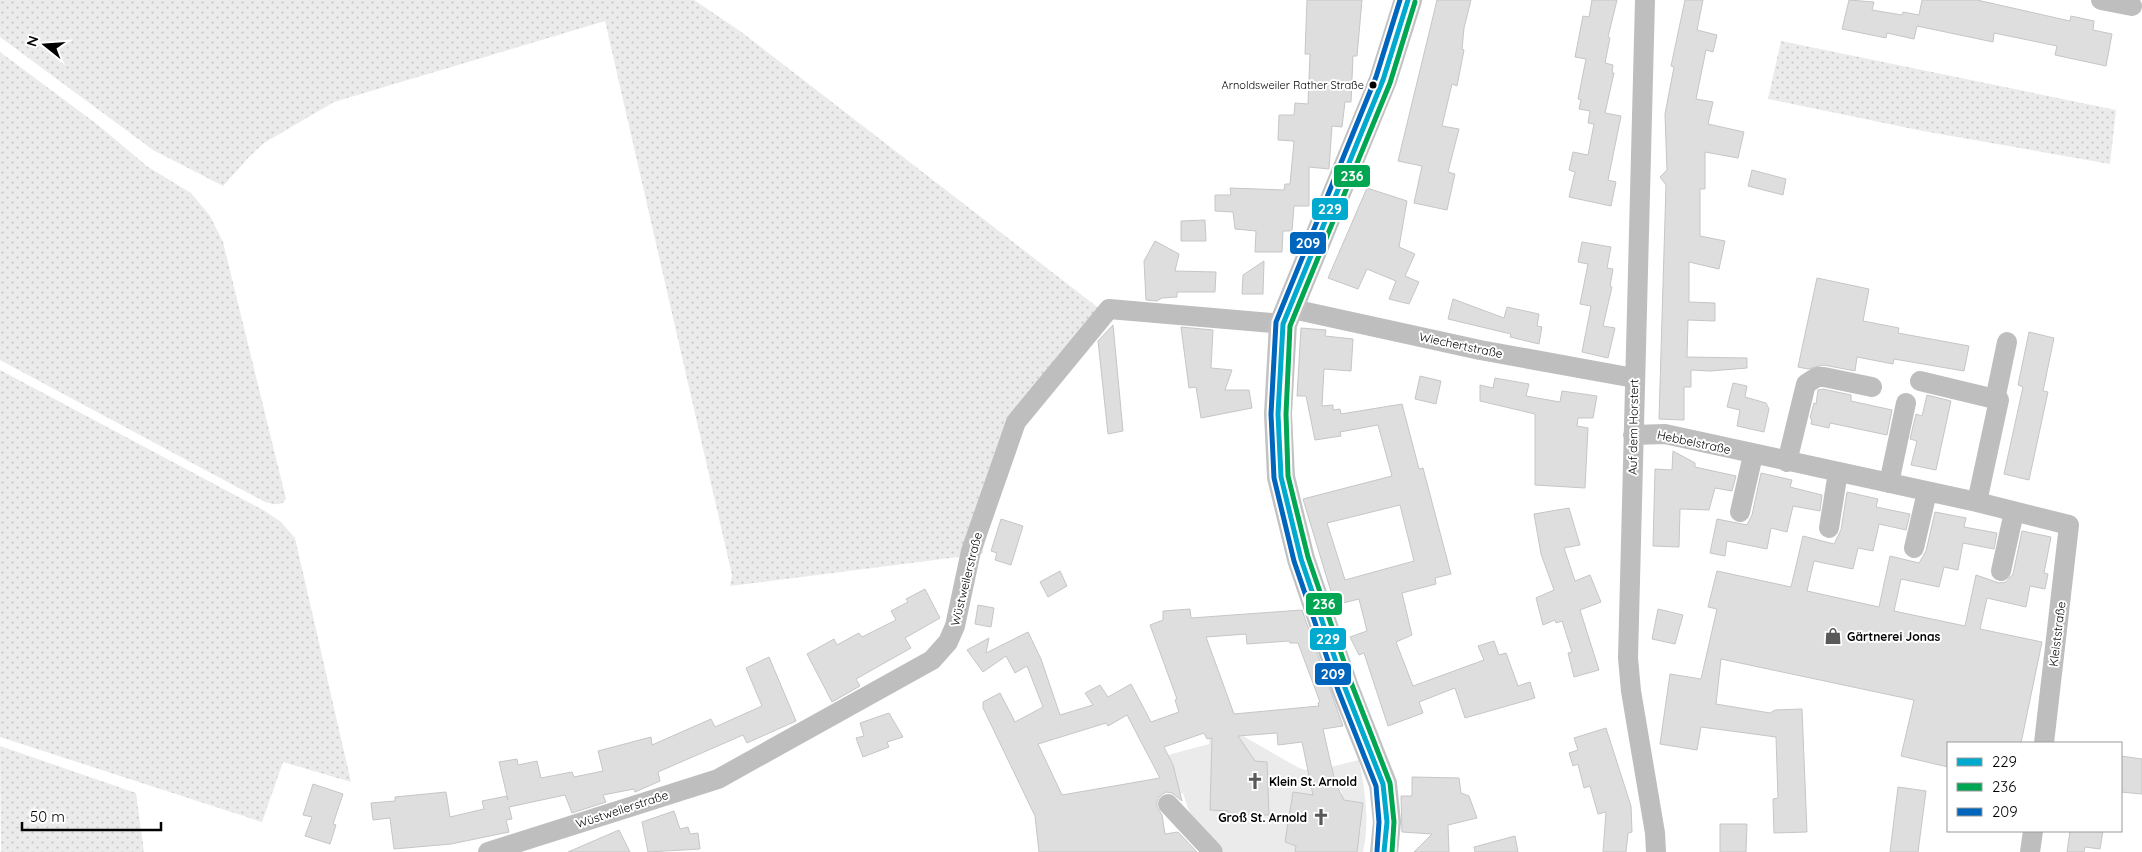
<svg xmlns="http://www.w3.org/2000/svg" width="2142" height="852" font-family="Quicksand,sans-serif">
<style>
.grass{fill:url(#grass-dots)}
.green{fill:#ebebeb}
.building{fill:#dedede;stroke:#c6c6c6;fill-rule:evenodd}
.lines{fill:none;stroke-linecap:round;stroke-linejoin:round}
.minor{stroke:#bebebe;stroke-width:20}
.secondary{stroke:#c2c2c2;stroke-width:28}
.bus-1-casing{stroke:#fff;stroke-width:9}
.bus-2-casing{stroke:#fff;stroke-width:9}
.bus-3-casing{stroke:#fff;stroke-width:9}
.bus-1{stroke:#00a9ce;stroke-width:5}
.bus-2{stroke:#00a651;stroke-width:5}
.bus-3{stroke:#0065bd;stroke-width:5}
.bus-dot{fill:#000;stroke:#fff;stroke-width:2}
.labels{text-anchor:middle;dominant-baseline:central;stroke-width:4;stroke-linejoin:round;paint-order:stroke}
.bus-label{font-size:11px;fill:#000;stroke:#fff;text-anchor:end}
.street-label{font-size:12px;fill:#000;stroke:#fff}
.poi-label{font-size:12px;font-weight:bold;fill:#000;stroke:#fff;text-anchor:start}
.line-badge{stroke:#fff;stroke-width:2}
.badge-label{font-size:14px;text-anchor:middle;font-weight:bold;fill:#fff}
</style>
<defs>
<pattern id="grass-dots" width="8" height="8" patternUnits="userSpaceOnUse" patternTransform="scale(1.25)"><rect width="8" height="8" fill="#ebebeb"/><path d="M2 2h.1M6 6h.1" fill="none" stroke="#c8c8c8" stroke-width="1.8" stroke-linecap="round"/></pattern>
</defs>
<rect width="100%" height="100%" fill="#fff"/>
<path class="grass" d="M0,0H694L740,31L1105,313L1016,422L982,554L730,586L732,575L605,21L334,102L264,143L249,157L223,186L153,150L0,37Z
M1781,41L2116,110L2110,164L1923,131L1768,99Z
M0,52L98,125L148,167L191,193L210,216L223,242L286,499C281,507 273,504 265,502L0,360Z
M0,370L265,511L281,522L295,538L351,782L283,762L262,822L0,737Z
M0,746L136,793L144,852H1Z"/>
<path class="green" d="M1243,736L1299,768L1317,773L1318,770L1359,760C1365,792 1370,820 1363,852H1357L1356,850L1361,827L1359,826L1363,803L1342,799V792L1333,783L1316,795L1293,792L1290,807L1296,808L1288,815L1290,818L1287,839L1284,842L1296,846L1295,852H1224L1194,819L1188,809L1183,793L1180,794L1168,755L1209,744V738Z"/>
<path class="building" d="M1307,0H1362L1357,56H1353L1351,102H1345L1342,127L1332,126L1329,169L1309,167V206H1294L1292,231H1283L1282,252H1255L1256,231L1235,229L1233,212L1215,211V195H1231L1230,188L1284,190L1285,184H1290L1294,141L1278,140L1279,115H1294L1295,103L1308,104L1310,54H1305Z
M1437,0H1471L1464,28L1462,49L1464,50L1457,86L1452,84L1442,126L1459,129L1448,172L1455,174L1447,210L1414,203L1422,166L1398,161Z
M1592,0H1617L1608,37L1610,38L1605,63L1613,65L1612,73H1614L1605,113L1621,116L1608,180L1616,182L1611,206L1569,197L1575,172L1569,170L1573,152L1588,155L1594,124L1588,123L1590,111L1579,109L1581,100L1578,99L1586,59L1575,57L1583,16L1589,17Z
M1685,0H1703L1697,30L1717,35L1713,52L1706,50L1696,99L1713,102L1708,124L1744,132L1738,158L1705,152V189H1700V236L1725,241L1719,269L1689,262V302L1715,303V321L1688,320L1687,357L1747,358V368L1710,371L1691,370V387H1684V420L1659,419L1666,185L1660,177L1667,170L1665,114L1674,67L1671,66Z
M1849,0L1874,2L1872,10L1902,15L1903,12L1919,15L1922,0H1977L2070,21L2071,16L2094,21L2093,30L2112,34L2106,66L2055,55L2057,46L1994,33L1993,42L1917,26L1914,39L1887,33L1886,38L1842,29Z
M1752,170L1786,179L1783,195L1748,186Z
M1367,188L1407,201L1399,247L1415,254L1405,276L1419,282L1409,304L1389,299L1396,281L1367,269L1358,289L1328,278Z
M1205,220L1206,241H1181V221Z
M1155,241L1179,254L1175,271L1216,272L1215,292H1177V297L1162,298L1157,301L1146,300L1144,261Z
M1582,242L1611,247L1607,268L1613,269L1610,286L1612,287L1603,326L1615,328L1608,358L1582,352L1591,306L1580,304L1588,264L1578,262Z
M1264,261L1263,294H1242L1243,275Z
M1817,278L1869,289L1863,321L1899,328L1898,333L1969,346L1964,371L1894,359L1893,364L1857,357L1855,371L1824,365L1808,369L1798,367Z
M1453,299L1504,318L1507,307L1539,314L1537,326L1542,327L1539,344L1510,337L1511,334L1448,319Z
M1113,325L1123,431L1108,434L1098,341Z
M1181,327L1213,330L1211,368L1232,370L1225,390H1249L1252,408L1201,418L1196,387L1189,388Z
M1301,328L1326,330L1325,336L1353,339L1351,371L1324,369L1322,406L1333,405V410L1340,409L1341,414L1402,404L1419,469L1423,468L1451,574L1435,578L1436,584L1402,593L1412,635L1396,642L1413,686L1484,660L1478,646L1494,641L1499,655L1506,653L1518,686L1530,682L1535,698L1465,718L1455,688L1419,702L1423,713L1388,726L1364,653L1359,655L1350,637L1367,631L1359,599L1335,605L1303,499L1392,476L1378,425L1340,432L1341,436L1315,440L1306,396H1297ZM1400,505L1414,561L1345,580L1327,523Z
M2029,332L2054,338L2043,391L2048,392L2029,480L2004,474L2023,387L2018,385Z
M1420,376L1441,381L1436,404L1415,399Z
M1495,378L1529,384L1526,396L1560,402L1562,391L1597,396L1593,418H1578L1577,426L1588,428L1585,488L1535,485V414L1480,401V385L1493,388Z
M1733,383L1747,386L1745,397L1766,403L1769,409L1764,432L1737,426L1740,410L1727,407Z
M1823,389L1851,395V401L1892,410L1887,435L1830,423L1829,428L1811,424L1812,419L1810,418L1814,403L1816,404L1818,390Z
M1927,395L1951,401L1936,470L1911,465L1917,441L1910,439L1916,414L1922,416Z
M1673,451L1695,463V467L1736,476L1732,491L1715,488L1709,510L1680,509L1679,547L1653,546L1655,469L1672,470Z
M1761,473L1792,480L1790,487L1822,495L1820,511L1793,506L1787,532L1771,528L1767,549L1727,541L1725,556L1710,553L1717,519L1747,525L1752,515Z
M1847,492L1878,499L1876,507L1910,514L1906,530L1879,524L1873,551L1858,548L1853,569L1814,561L1807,591L1879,607L1890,556L1919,563L1926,551L1935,512L1966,518L1964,527L1997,533L1994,549L1963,543L1958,570L1944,567L1939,587L1901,579L1894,611L1965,626L1976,575L1999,583L2006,582L2013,574L2022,531L2051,537L2044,573L2048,574L2045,589L2030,586L2026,607L1987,598L1980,629L2042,642L2021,743H1948V767L1901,756L1914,700L1721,659L1716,704L1770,713L1775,710L1802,709L1807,832L1774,833L1773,799L1778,798L1776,737L1701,727L1697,750L1660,744L1670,674L1701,679L1717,609L1708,607L1717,571L1791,587L1803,536L1834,544L1841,530Z
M1569,508L1580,545L1564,548L1575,581L1590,575L1601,602L1580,610L1599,670L1574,677L1568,653L1572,652L1562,621L1556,623L1555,620L1543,625L1536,598L1554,590L1541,554L1534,514Z
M1001,519L1023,526L1011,565L995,560L997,553L991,551Z
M1060,571L1067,586L1048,597L1040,582Z
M925,589L940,618L905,638L911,648L856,679L860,686L832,702L807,654L834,639L837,645L859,633L862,637L896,620L891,611L908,602L906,599Z
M978,605L994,608L991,627L975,624Z
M1190,609L1191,618L1302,610L1343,726L1323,729L1335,782L1344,800L1363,803L1357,852H1295L1296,846L1285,842L1293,792L1313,795L1302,742L1278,745L1277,733L1238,736L1255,761L1267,762L1269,815L1228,814V811L1210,810L1212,738L1207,739L1204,733L1164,747L1173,765L1182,801L1172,793L1166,792L1160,796L1157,801V807L1162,815L1165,834L1178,832L1197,852H1039L1035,816L983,708V702L1000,693L1015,722L1043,707L1027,666L1015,673L1006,656L983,672L967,650L989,638L986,653L1028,632L1041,659L1060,715L1093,705L1085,693L1100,685L1108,697L1131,684L1151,722L1179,712L1175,700L1177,699L1150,625L1163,620V611ZM1246,634L1247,644L1289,641L1290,643H1298L1320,702L1318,703L1319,706L1234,714L1206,637ZM1127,715L1160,778L1062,795L1038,744L1106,723L1108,726Z
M1658,609L1683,615L1675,644L1652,639Z
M769,657L796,721L747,743L743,735L658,772L660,781L635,792L634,789L603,795L606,802L572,813L565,795L509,807L512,819L506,820L509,832L451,844L394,849L390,818L373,820L371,803L395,801V797L446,792L450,817L484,809L482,801L507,796L508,800L499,762L517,759L518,765L537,761L541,778L572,772L574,777L603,771L598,751L651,737L652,745L711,719L715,727L762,706L746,668Z
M889,713L903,737L887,742L889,747L863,757L856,738L864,736L860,723Z
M1606,728L1631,806L1632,832L1628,833L1626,852H1603L1606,812L1598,814L1590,786L1584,788L1578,764L1573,766L1569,753L1578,750L1574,738Z
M2121,756L2142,759V794L2121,792Z
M1412,777L1459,778L1461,793L1469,796L1477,818L1448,825L1449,852H1414L1432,834L1402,832L1401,796H1412Z
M313,784L343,794L333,824L336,825L330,844L305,836L312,817L303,815Z
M1898,787L1926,791L1918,852H1890Z
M674,811L680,829L688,827L690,834L698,833L700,849L648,852L642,822Z
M1720,824H1747L1746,852H1720Z
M619,830L630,852H568Z
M2070,831H2103L2100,849L2085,847L2084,852H2067Z
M1515,836L1518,852H1475L1474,847Z"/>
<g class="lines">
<path class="minor" d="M1645,0L1628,658L1631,691L1655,833L1656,852
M2101,0L2132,6
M1288,308L1480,350L1634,378
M1920,381L1999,400
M1633,435L1665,434L1977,502L2069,525L2044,743
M1787,462L1806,384L1817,377H1824L1872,387
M1889,483L1906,403
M1977,502L1999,400L1996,395L2007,342
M1740,512L1753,455
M1829,528L1838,472
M1914,548L1927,492
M2001,571L2014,512
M1168,804L1213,852
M488,852L718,779L932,660L948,642L955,626L971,551L1016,422L1109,309L1283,324
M2030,852L2033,831"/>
<path class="secondary" d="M1384,852L1387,822L1383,784L1345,688L1301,559L1281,477L1278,414L1283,324L1383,80L1408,0"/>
<g class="bus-1-casing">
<path id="bus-1" d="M1384,852L1387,822L1383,784L1345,688L1301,559L1281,477L1278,414L1283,324L1383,80L1408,0"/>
</g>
<g class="bus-2-casing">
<path id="bus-2" d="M1392,852L1394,822L1390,783L1352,685L1308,557L1288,476L1286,414L1290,326L1390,83L1415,2"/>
</g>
<g class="bus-3-casing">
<path id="bus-3" d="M1377,851L1379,822L1376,786L1338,690L1294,561L1274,478L1271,414L1276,322L1376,77L1400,0"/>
</g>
<use href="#bus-1" class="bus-1"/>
<use href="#bus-2" class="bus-2"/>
<use href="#bus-3" class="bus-3"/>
</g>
<defs>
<g id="shop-bare" transform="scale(1.35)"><path d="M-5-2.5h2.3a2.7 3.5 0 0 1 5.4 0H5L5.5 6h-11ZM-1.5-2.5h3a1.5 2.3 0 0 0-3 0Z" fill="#595959" stroke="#fff" stroke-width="2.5" paint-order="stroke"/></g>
<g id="church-bare" transform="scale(1.35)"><path d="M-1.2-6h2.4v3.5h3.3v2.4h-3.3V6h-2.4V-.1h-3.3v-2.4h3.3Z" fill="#595959" stroke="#fff" stroke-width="2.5" paint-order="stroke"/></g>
</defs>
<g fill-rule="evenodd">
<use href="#shop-bare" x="1833" y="636"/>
<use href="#church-bare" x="1255" y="781"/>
<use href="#church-bare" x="1321" y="817"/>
</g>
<circle class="bus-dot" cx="1373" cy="85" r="4.5"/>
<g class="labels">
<g class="bus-label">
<text x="1364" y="85">Arnoldsweiler Rather Straße</text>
</g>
<g class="street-label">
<text transform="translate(1461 345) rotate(12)">Wiechertstraße</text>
<text transform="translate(1633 427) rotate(-89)">Auf dem Horstert</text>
<text transform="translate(1694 442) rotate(12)">Hebbelstraße</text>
<text transform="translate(966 579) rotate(-76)">Wüstweilerstraße</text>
<text transform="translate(2057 634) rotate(-83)">Kleiststraße</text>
<text transform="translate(622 809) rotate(-18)">Wüstweilerstraße</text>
</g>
<g class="poi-label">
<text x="1847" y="636">Gärtnerei Jonas</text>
<text x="1269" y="781">Klein St. Arnold</text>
<text x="1307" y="817" text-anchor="end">Groß St. Arnold</text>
</g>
</g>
<g class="line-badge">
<rect x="1333" y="164" width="38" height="24" rx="5" fill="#00a651"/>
<rect x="1311" y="197" width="38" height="24" rx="5" fill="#00a9ce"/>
<rect x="1289" y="231" width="38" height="24" rx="5" fill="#0065bd"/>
<rect x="1305" y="592" width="38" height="24" rx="5" fill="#00a651"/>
<rect x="1309" y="627" width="38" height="24" rx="5" fill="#00a9ce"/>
<rect x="1314" y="662" width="38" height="24" rx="5" fill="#0065bd"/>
</g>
<g class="badge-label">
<text x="1352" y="181">236</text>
<text x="1330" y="214">229</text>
<text x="1308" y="248">209</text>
<text x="1324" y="609">236</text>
<text x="1328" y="644">229</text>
<text x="1333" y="679">209</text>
</g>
<rect x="1947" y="742" width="175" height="90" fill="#ffffff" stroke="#999999"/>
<rect x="1957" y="758" width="25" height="8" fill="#00a9ce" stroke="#999999"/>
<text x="1992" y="767" font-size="15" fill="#000000">229</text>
<rect x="1957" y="783" width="25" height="8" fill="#00a651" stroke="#999999"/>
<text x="1992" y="792" font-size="15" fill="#000000">236</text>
<rect x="1957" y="808" width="25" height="8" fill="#0065bd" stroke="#999999"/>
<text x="1992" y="817" font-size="15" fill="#000000">209</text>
<g transform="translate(45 45) rotate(287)" stroke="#ffffff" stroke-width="4" paint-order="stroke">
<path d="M0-4L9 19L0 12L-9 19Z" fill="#000000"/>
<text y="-8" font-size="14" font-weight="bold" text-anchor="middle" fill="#000000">N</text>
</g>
<path d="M22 822v8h139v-8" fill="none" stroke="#000000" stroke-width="2.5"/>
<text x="30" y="822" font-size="15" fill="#000000" stroke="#ffffff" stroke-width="4" paint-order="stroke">50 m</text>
</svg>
